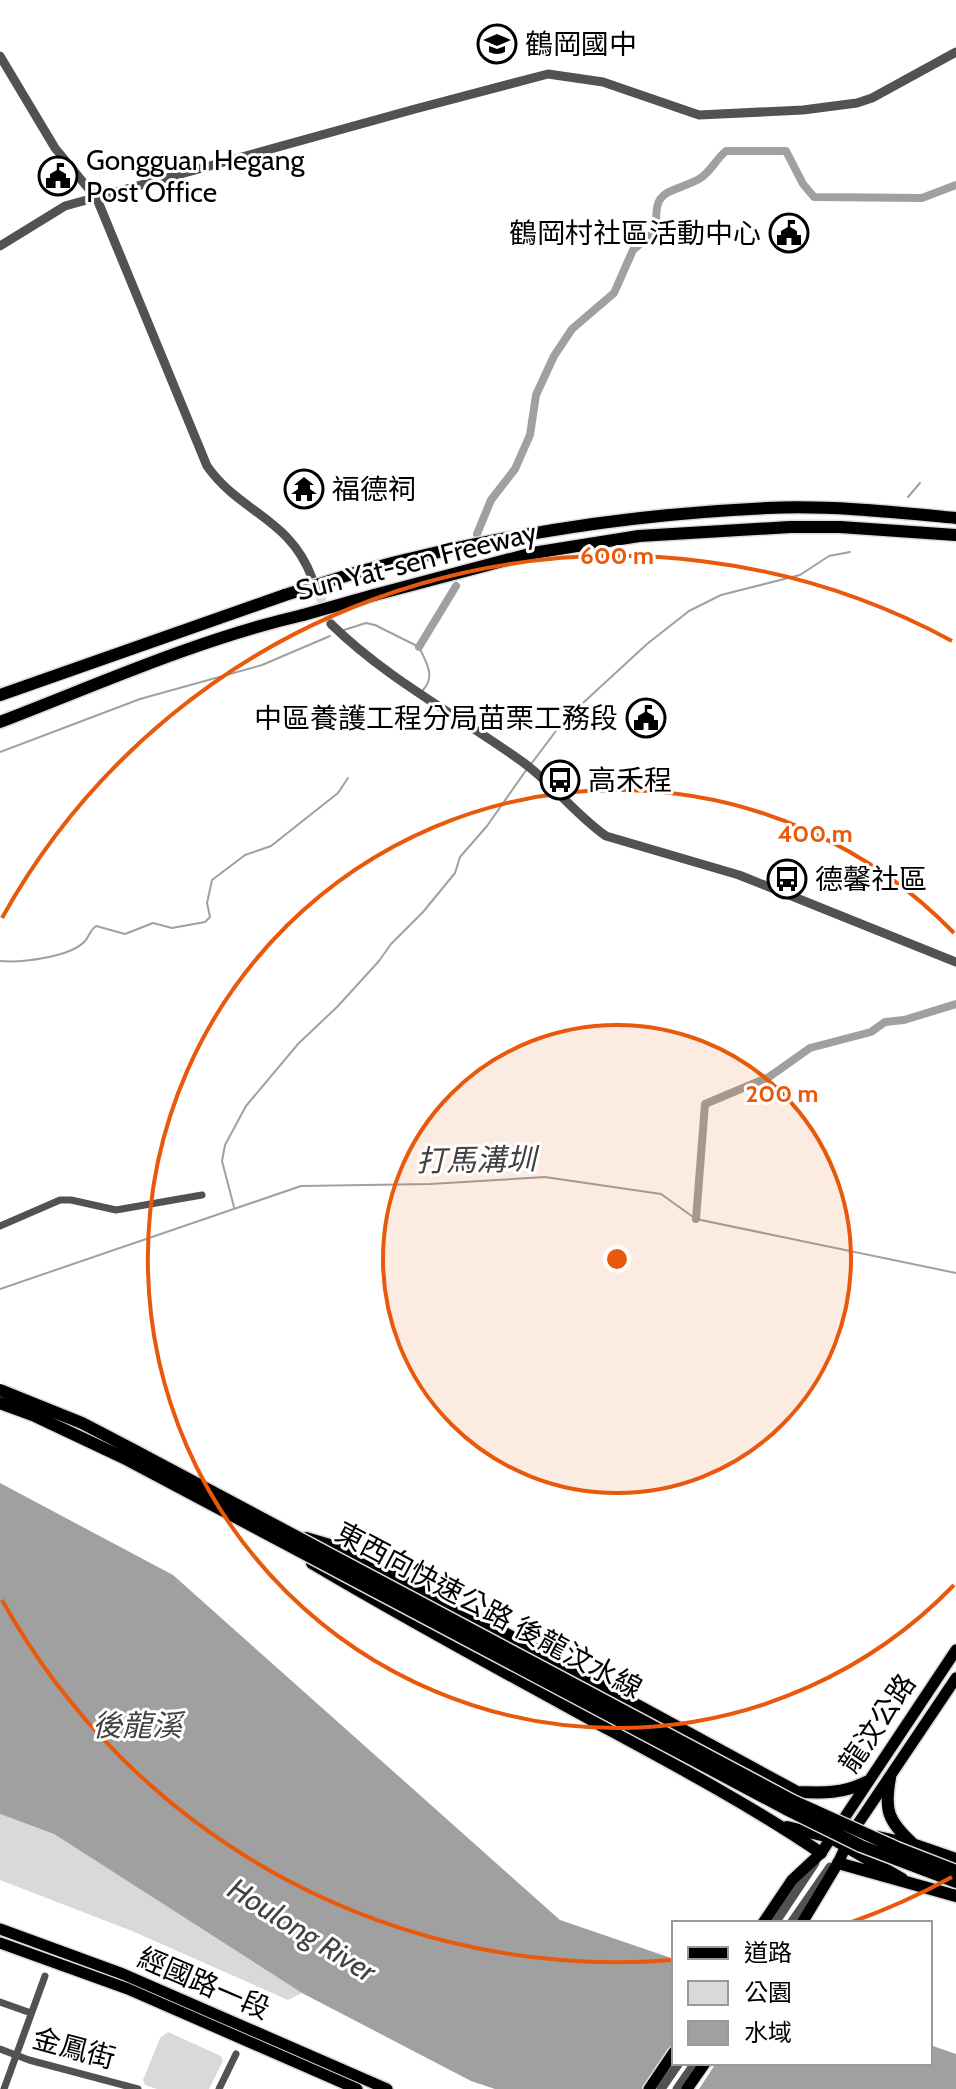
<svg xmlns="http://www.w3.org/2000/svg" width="956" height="2089" font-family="Cabin,'Noto Sans TC',sans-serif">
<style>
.green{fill:#d9d9d9}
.water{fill:#a0a0a0}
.pier{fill:#fff}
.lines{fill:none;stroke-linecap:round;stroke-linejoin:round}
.stream{stroke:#a0a0a0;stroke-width:2}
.canal{stroke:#a0a0a0;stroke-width:8}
.tertiary-tunnel{stroke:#d9d9d9;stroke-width:9;stroke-dasharray:9 4.5;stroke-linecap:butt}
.primary-casing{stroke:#dbdbdb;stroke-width:14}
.trunk-casing{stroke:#dbdbdb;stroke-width:15}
.motorway-casing{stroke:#dbdbdb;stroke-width:15}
.minor{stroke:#525252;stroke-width:7}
.tertiary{stroke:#525252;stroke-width:9}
.primary{stroke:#000;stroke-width:11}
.trunk{stroke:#000;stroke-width:12}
.motorway{stroke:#000;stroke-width:12}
.trunk-bridge-casing{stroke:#dbdbdb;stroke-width:15;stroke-linecap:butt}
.motorway-bridge-casing{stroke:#dbdbdb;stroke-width:15;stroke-linecap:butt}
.trunk-bridge{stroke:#000;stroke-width:12}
.motorway-bridge{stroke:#000;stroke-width:12}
.ring{fill:none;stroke:#e8590c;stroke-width:4}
.labels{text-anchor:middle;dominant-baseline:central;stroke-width:6;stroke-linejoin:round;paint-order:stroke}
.poi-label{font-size:28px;fill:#000;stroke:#fff;text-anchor:start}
.street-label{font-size:28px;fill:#000;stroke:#fff}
.water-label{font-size:30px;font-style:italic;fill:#414141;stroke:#fff}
.centre{fill:#e8590c;stroke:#fff;stroke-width:4}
.ring-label{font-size:24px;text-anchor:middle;font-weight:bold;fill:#e8590c;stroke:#fff;stroke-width:6;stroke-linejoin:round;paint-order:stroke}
</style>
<rect width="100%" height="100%" fill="#fff"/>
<path class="green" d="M0,1814L54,1834L302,1993L288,2000L132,1931L0,1880Z
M168,2032L221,2056L223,2061L209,2089H157L145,2085L143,2080L160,2038Z"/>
<path class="water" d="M0,1483L173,1575L560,1920L674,1959V2063H930V2045L956,2054V2089H495L471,2081L302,1993L54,1834L0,1814Z"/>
<path class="pier" d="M674,2050V2063H716L699,2089H647Z"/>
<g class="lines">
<path class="stream" d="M908,497L920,483
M344,630L366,623L375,625L419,647C426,662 436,676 423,690
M0,752L140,699L262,665L330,636
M531,764L559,727L584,702L647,644L689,611L721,595L800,575L829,556L850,552
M0,961C21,963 71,957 85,941C90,935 90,930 96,926L125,934L153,923L172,928L205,922L210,917L207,903L212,880L245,855L271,846L338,793L348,778
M234,1207L222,1161L225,1145L246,1106L298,1044L338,1006L379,961L391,944L423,912L455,873L460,857L487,826L527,769
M0,1289L301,1186L430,1184L545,1177L661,1194L696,1219L956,1273"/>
<path class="canal" d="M477,534L491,500L515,469L530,435L536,395L554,356L572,329L614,293L633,250L657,230C652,187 669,195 699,179C710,173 716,159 726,151H786L803,184L814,197L922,198L956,185
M419,647L456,586
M696,1219L705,1104L769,1077L810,1048L871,1032L885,1022L904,1020L956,1004"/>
<path class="tertiary-tunnel" d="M314,581L331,624"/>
<g class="primary-casing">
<path id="primary" d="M763,1923L792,1880L821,1853L956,1650
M802,1923L838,1863L853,1831L956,1678
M0,1929L123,1974L387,2089
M0,1943L128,1989L357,2089
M649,2089L674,2052
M687,2089L705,2063"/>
</g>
<g class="trunk-casing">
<path id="trunk" d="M306,1538L333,1546L479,1619L797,1792C822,1793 843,1794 866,1782
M312,1563C406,1619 503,1671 599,1724C675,1765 750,1805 821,1853
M890,1778C884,1810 888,1821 912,1843
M787,1827L830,1837L902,1879
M878,1837L915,1845L956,1859
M838,1863L956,1896"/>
</g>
<g class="motorway-casing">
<path id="motorway" d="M358,572C492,536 629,514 767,508C830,505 894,512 956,518
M374,595L533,553L639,536L790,527H840L956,535
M0,695L285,595
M0,722C99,684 199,639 303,615"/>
</g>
<path class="minor" d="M0,1226L60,1200H71L116,1210L202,1195
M0,2002L31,2013
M0,2049L29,2060L138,2089
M4,2089L45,1976
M219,2089L236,2054"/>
<path class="tertiary" d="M0,56L55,148L97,199L207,466C240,513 290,518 312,578
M0,246L65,206L415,109L548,74L603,82L699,115L803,110L857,103L872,98L956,52
M331,624C388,680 459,716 524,763C554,785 576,815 606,836L739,875L956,962
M775,1923L815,1863
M791,1923L830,1867
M661,2089L679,2063
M677,2089L695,2063"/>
<use href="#primary" class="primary"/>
<use href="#trunk" class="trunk"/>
<use href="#motorway" class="motorway"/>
<g class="trunk-bridge-casing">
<path id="trunk-bridge" d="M0,1390L82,1423L130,1448L793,1801L897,1848L956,1871
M0,1403L35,1416L124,1458L786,1809L861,1846L956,1882"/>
</g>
<g class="motorway-bridge-casing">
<path id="motorway-bridge" d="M285,595L358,572
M303,615L374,595"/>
</g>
<use href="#trunk-bridge" class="trunk-bridge"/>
<use href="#motorway-bridge" class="motorway-bridge"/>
</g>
<circle cx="617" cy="1259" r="234" fill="#e8590c" fill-opacity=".12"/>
<g class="ring">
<circle cx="617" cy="1259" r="234"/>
<path d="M954 1585A469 469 0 1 1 954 933"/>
<path d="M952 1877A703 703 0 0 1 852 1922M672 1960A703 703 0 0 1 2 1600M2 918A703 703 0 0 1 952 641"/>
</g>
<defs>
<g id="school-ring" transform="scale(2)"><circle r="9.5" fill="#fff" stroke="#000" stroke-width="1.5"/><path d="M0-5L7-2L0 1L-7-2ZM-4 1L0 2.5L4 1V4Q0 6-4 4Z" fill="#000"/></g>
<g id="civic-ring" transform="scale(2)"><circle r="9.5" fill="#fff" stroke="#000" stroke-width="1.5"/><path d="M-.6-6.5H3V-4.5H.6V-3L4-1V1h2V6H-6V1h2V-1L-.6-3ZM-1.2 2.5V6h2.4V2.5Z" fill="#000"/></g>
<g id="temple-ring" transform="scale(2)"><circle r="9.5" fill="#fff" stroke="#000" stroke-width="1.5"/><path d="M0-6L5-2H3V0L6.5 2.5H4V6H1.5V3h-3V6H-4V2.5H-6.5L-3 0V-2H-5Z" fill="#000"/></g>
<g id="bus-ring" transform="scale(2)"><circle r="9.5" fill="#fff" stroke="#000" stroke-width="1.5"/><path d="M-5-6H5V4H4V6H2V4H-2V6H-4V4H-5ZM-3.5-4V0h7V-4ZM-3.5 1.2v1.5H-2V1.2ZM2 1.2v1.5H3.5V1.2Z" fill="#000"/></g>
</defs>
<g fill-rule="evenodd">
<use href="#school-ring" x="497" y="44"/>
<use href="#civic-ring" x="58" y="176"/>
<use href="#civic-ring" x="789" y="233"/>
<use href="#temple-ring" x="304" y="489"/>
<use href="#civic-ring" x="646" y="718"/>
<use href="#bus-ring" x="560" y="780"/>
<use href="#bus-ring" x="787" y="879"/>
</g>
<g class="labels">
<g class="poi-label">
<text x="525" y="44">鶴岡國中</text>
<text x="86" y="160">Gongguan Hegang<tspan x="86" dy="32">Post Office</tspan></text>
<text x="761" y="233" text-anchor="end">鶴岡村社區活動中心</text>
<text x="332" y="489">福德祠</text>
<text x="618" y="718" text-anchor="end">中區養護工程分局苗栗工務段</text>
<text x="588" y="780">高禾程</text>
<text x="815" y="879">德馨社區</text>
</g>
<g class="street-label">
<text transform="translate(416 561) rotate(-14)">Sun Yat-sen Freeway</text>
<text transform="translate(489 1610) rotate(28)">東西向快速公路 後龍汶水線</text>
<text transform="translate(877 1723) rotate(-56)">龍汶公路</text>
<text transform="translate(204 1983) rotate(23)">經國路一段</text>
<text transform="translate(74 2048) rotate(15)">金鳳街</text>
</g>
<g class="water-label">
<text transform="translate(476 1160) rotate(-1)">打馬溝圳</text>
<text x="137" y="1725">後龍溪</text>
<text transform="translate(302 1930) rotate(32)">Houlong River</text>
</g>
</g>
<circle cx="617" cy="1259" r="12" class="centre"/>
<g class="ring-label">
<text x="617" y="564">600 m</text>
<text x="815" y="842">400 m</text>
<text x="782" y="1102">200 m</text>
</g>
<rect x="672" y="1921" width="260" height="144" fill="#ffffff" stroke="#999999" stroke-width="2"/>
<rect x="688" y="1947" width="40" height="12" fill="#000000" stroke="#999999" stroke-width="2"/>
<text x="744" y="1961" font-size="24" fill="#000000">道路</text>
<rect x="688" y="1981" width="40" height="24" fill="#d9d9d9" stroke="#999999" stroke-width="2"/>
<text x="744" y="2001" font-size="24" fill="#000000">公園</text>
<rect x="688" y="2021" width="40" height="24" fill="#a0a0a0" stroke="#999999" stroke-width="2"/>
<text x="744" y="2041" font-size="24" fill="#000000">水域</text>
</svg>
